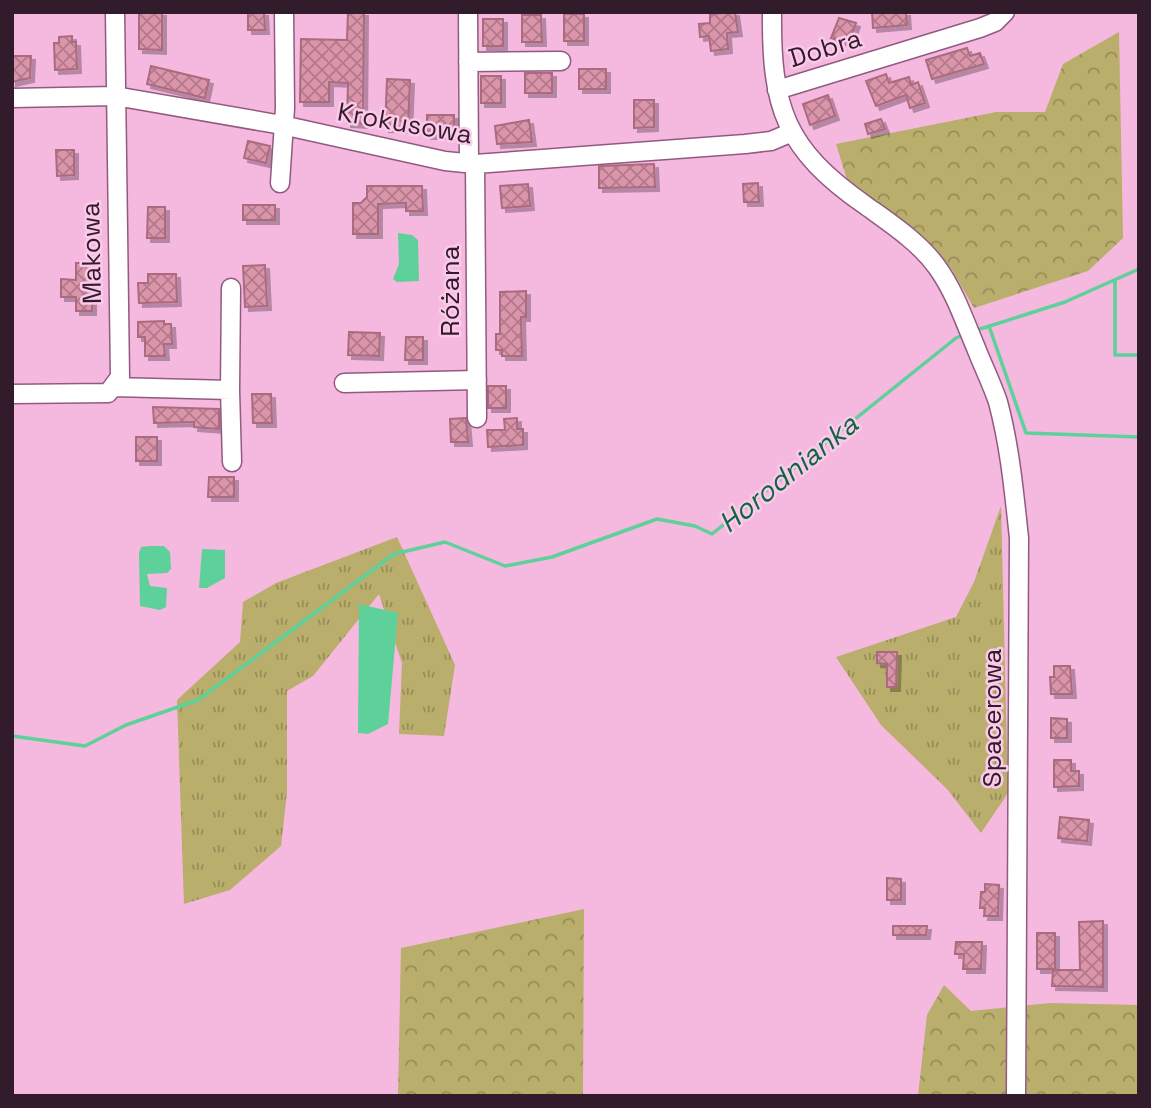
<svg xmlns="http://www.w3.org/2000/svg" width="1151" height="1108" font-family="'Space Grotesk',sans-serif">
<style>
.grass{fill:url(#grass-tufts)}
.forest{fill:url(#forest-crowns)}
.water{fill:#5ed09a}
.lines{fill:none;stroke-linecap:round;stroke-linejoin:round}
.stream{stroke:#5ed09a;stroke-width:3.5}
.building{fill:url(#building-cross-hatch);stroke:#ac6a7e;stroke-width:2;filter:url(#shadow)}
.minor-casing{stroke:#915b7f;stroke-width:21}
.minor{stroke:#fff;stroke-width:18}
.labels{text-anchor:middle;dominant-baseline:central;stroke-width:5;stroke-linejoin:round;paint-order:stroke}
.street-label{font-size:26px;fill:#321b2a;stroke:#fbc9e9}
.water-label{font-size:28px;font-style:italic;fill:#0c6543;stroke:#fbc9e9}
</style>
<defs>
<pattern id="grass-tufts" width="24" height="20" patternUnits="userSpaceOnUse" patternTransform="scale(1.75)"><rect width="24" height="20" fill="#b9ae6b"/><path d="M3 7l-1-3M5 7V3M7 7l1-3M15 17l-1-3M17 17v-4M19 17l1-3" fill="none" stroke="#978d58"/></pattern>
<pattern id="forest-crowns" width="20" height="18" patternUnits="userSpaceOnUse" patternTransform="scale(1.75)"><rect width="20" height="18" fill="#b9ae6b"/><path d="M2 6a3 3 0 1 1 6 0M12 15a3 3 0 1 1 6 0" fill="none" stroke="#978d58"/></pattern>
<pattern id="building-cross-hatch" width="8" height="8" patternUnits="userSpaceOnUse" patternTransform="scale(1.75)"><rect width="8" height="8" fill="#db95aa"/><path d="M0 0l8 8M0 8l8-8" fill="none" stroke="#b2798b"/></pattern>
<filter id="shadow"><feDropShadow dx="4" dy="4" stdDeviation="0" flood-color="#0004"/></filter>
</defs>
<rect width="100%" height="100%" fill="#f5b8df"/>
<path class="grass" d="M1001,506L1008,793L981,833L947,789L881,725L836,657L956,617L974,582Z
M397,537L455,665L444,736L399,734L402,663L379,594L313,676L287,691V792L281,846L230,890L184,904L177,700L240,642L243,602L276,583Z"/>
<path class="forest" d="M1119,32L1123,238L1088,271L974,308L951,268L906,223L849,186L836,144L996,112H1045L1063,64Z
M584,909L583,1096H398L401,948Z
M944,985L971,1011L1050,1003L1139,1005V1096H918L927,1015Z"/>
<path class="water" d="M398,233L412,235L418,240L419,281L397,282L393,279L399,264Z
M150,546H164L170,552L171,569L167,573L147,574L150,586L167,588L166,607L160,610L140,606L139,553L141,547Z
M202,549L225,550V578L207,588H199Z
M359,604L398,613L388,724L368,734L358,733Z"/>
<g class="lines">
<path class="stream" d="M1115,280V355H1139
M989,326L1026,433L1139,437
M974,331L1065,302L1139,269
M12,736L85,746L126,725L198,700L394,554L445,542L505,566L552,557L657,519L695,526L712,534L956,338L963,335"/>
</g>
<path class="building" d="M139,12H162V50L139,49Z
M248,12H264L265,30H248Z
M348,12H364L363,124L347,123L348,83L329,82V102H300L301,39L347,40Z
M735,12L738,32L727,33L728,49L711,51L709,36L700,37L699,24L710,23V14Z
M872,12H906L907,25L873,28Z
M564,14H584V41H564Z
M522,15H541L542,42H522Z
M839,18L856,23L849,43L831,38Z
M483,19H503V46H483Z
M72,36V42H76L77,69L55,70L54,43H59V37Z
M967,48L970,56L980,53L984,64L932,79L926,60Z
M12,56H31L30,78L12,82Z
M151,66L209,80L205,98L147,84Z
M579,69H606V89H579Z
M525,73H552V93H525Z
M886,74L889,83L909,77L911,85L918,82L925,103L910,108L906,95L876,106L866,81Z
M481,76H501V103H481Z
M387,79L410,80L408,129L385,128Z
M828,95L835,116L810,125L803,104Z
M634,100H654V127L634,128Z
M427,115H454V135H427Z
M881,119L885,129L868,134L865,124Z
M529,120L532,142L497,144L495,126Z
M248,141L270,146L266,163L244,158Z
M56,150H74V175L57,176Z
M654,164L655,187L599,188V166Z
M758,183L759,202H744L743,184Z
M528,184L530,206L502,208L500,186Z
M367,186H422L423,211H406V203L378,204V234H353V203H361L367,197Z
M243,205H275V220H243Z
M148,207H165V238H147Z
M76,263H92V311H76V297H61V279L76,280Z
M265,265L267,306L245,307L243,266Z
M148,274H176L177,302L139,303L138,283H148Z
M526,291V317H521L522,356H502V350H496V334H500V292Z
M164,321V324H171L172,344H164L165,356H145V337H138V322Z
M349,332L380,333L379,356L348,355Z
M406,337H423V360H405Z
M488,386H506V408H488Z
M252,394H271L272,423H253Z
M153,407L219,409V429L194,427V422L154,423Z
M466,418L468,442H451L450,419Z
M517,418V429H523V445L488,447L487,430H505L504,419Z
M136,437H157V461H136Z
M209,477H234V497H208Z
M877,652H897L896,687H887V664L877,663Z
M1054,666H1070L1072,694H1051L1050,677H1054Z
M1051,718L1067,719V738H1051Z
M1054,760H1071V771H1079V786L1054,787Z
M1060,817L1089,820L1087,841L1058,838Z
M887,878L901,879V900H887Z
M985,884L999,885L998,916H984L985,908H980L981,892H985Z
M1103,921V987L1052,986L1053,970H1080L1079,922Z
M893,926H927L926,935H893Z
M1037,933H1055V969H1037Z
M956,942H982L981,969H963L964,954H955Z"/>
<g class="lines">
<g class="minor-casing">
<path id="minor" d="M468,12L469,163
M772,12C771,108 785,149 865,205C890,223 919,242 937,267C955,292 964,320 976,348C983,366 992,384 998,402C1010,447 1014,492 1019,538L1016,1096
M468,62L561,61
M777,90L980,28L995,22L1005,12
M12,98L115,96L282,125L445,161L475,164L745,144L771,141L790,133
M475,164L477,418
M280,183L285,108L284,12
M344,383L477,380
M114,387L230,390L232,462
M230,390L231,288
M12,394L108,393L120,377L115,12"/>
</g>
<use href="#minor" class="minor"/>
</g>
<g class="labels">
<g class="street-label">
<text transform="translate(825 48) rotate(-17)">Dobra</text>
<text transform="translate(405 123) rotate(10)">Krokusowa</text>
<text transform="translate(91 253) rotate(-91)">Makowa</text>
<text transform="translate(450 291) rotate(-90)">Różana</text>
<text transform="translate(992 718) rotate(-90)">Spacerowa</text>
</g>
<g class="water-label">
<text transform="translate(788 473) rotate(-39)">Horodnianka</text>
</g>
</g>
<rect width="1151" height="1108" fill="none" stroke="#321b2a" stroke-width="28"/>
</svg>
